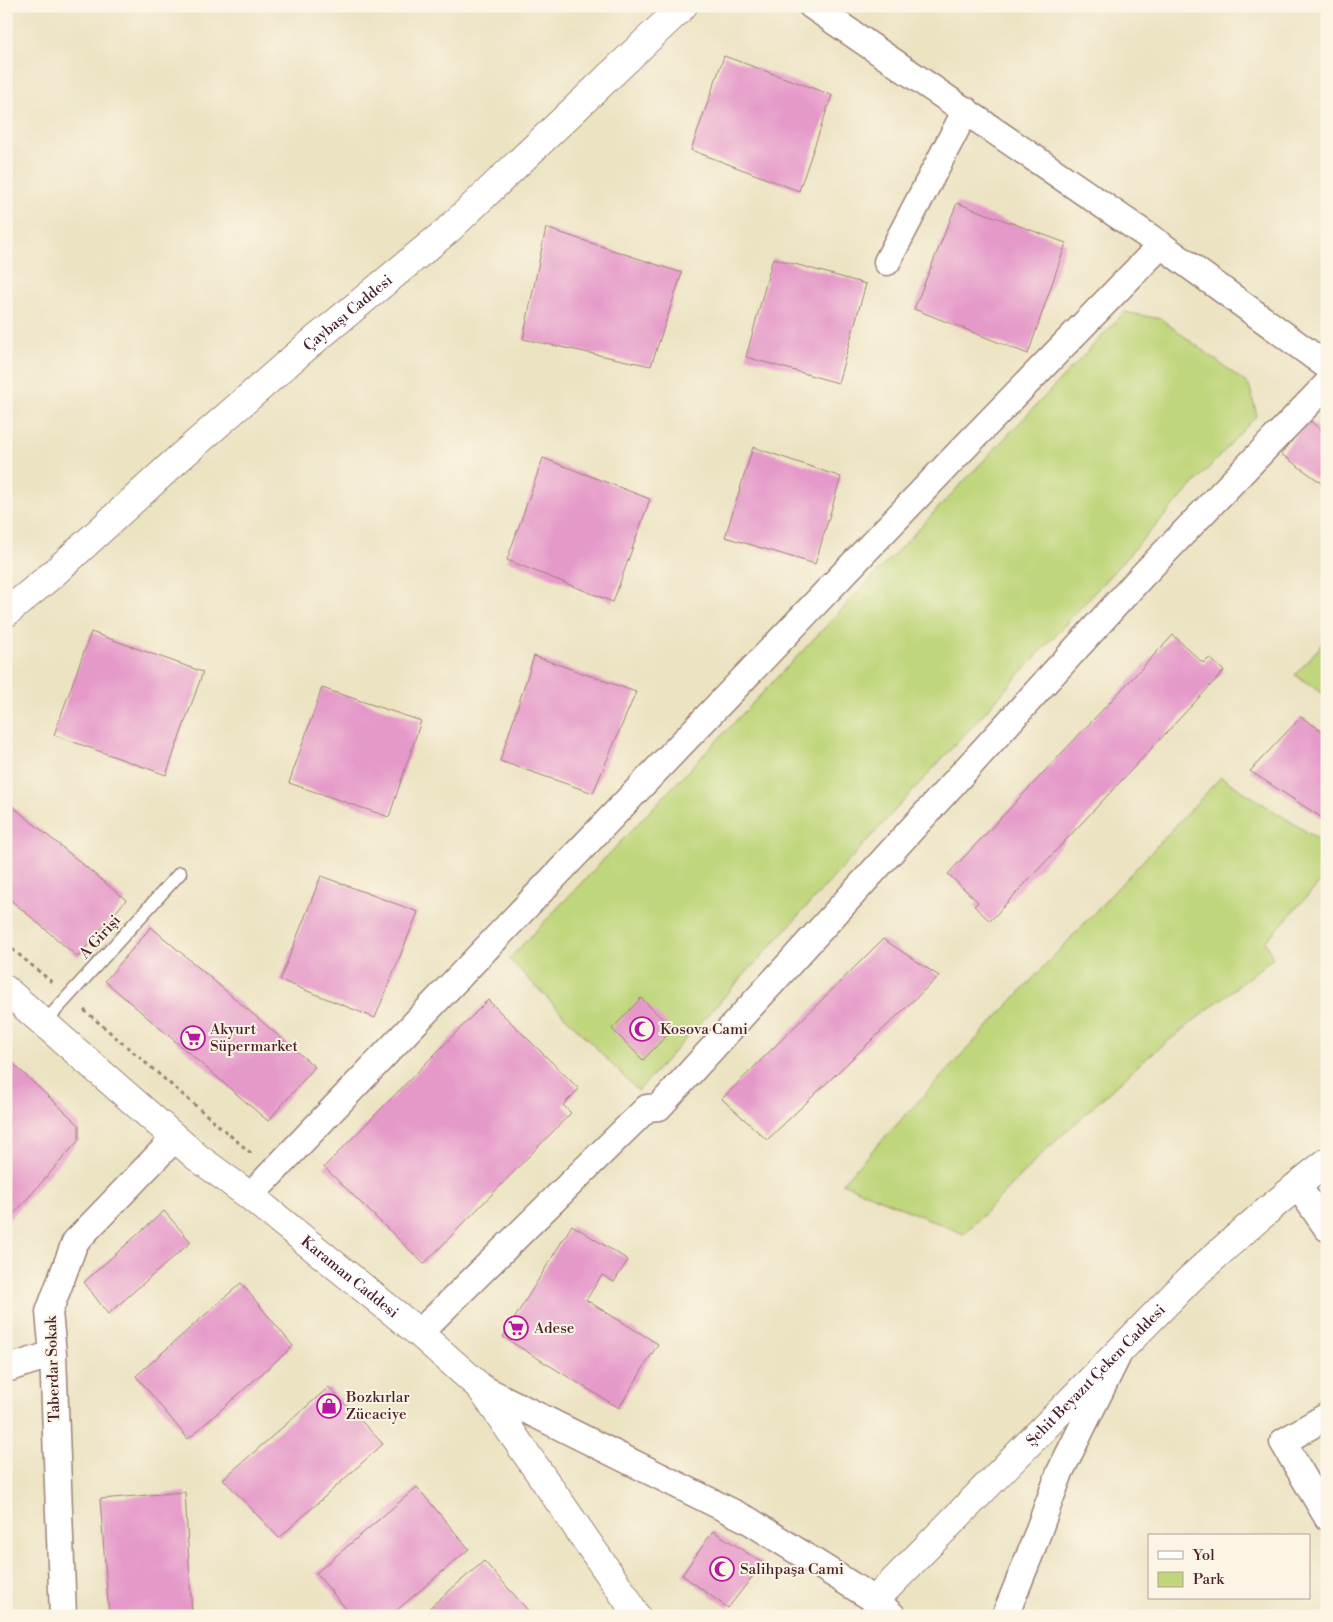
<svg xmlns="http://www.w3.org/2000/svg" width="1333" height="1622" font-family="'Libre Bodoni',serif">
<style>
.green{fill:#bfd67b;stroke:#847a53}
.building{fill:#e599c9}
.lines{fill:none;stroke-linecap:round;stroke-linejoin:round}
.service-casing{stroke:#9b8177;stroke-width:15}
.minor-casing{stroke:#9b8177;stroke-width:29}
.tertiary-casing{stroke:#9b8177;stroke-width:30}
.path{stroke:#9b8177;stroke-width:3;stroke-dasharray:4 4;stroke-linecap:butt}
.service{stroke:#fff;stroke-width:12}
.minor{stroke:#fff;stroke-width:26}
.tertiary{stroke:#fff;stroke-width:28}
.labels{text-anchor:middle;dominant-baseline:central;stroke-width:4;stroke-linejoin:round;paint-order:stroke}
.street-label{font-size:15px;fill:#4a1f2b;stroke:#fcf5e5}
.poi-label{font-size:15px;fill:#4a1f2b;stroke:#fcf5e5;text-anchor:start}
</style>
<rect width="100%" height="100%" fill="#fcf5e5"/>
<filter id="ink" filterUnits="userSpaceOnUse"><feTurbulence type="fractalNoise" baseFrequency=".02" numOctaves="2"/><feDisplacementMap in="SourceGraphic" scale="10" xChannelSelector="R" yChannelSelector="G"/><feConvolveMatrix kernelMatrix="1 2 1 2 8 2 1 2 1" color-interpolation-filters="sRGB"/></filter>
<filter id="wash" filterUnits="userSpaceOnUse"><feTurbulence type="fractalNoise" baseFrequency=".0096" numOctaves="4" result="noise"/><feDisplacementMap in="SourceGraphic" scale="20" xChannelSelector="R" yChannelSelector="G"/><feGaussianBlur stdDeviation="1.12" result="paint"/><feColorMatrix in="noise" values="0 0 0 0 0 0 0 0 0 0 0 0 0 0 0 0 0 1.4 0 .05"/><feComposite in="paint" operator="in"/></filter>
<g filter="url(#wash)">
<rect width="100%" height="100%" fill="#ece3c3"/>
<path class="green" d="M1125,312L1161,319L1249,385L1257,415L638,1091L509,959Z
M1327,639V696L1295,675Z
M1221,777L1327,845V875L1265,942L1273,958L1143,1061L1047,1149L964,1234L842,1183Z"/>
<g id="blocks">
<path class="building" d="M724,56L832,95L799,191L691,150Z
M957,203L1066,243L1028,354L914,309Z
M546,228L682,273L651,366L523,339Z
M773,258L866,284L838,383L746,357Z
M1309,420L1327,435V487L1281,454Z
M753,447L841,477L815,564L725,537Z
M543,458L650,499L613,602L507,560Z
M91,632L203,672L166,775L54,735Z
M1173,635L1203,663L1210,658L1224,671L990,921L974,906L978,902L948,874Z
M534,656L636,692L593,793L500,761Z
M322,688L421,721L389,817L289,783Z
M1301,717L1327,734V821L1250,771Z
M6,801L126,900L78,957L6,896Z
M321,876L418,912L375,1018L280,980Z
M151,927L315,1067L268,1121L105,981Z
M883,939L939,976L767,1140L722,1099Z
M641,998L673,1029L643,1060L612,1029Z
M488,1000L579,1089L563,1105L571,1113L424,1264L324,1167Z
M6,1057L79,1125V1140L6,1223Z
M164,1211L191,1242L108,1314L84,1282Z
M572,1225L628,1260L614,1282L602,1275L586,1300L658,1344L619,1408L503,1337Z
M241,1283L293,1346L188,1439L136,1376Z
M329,1387L383,1444L279,1538L223,1479Z
M417,1487L469,1549L390,1616H352L316,1573Z
M185,1492L192,1616H109L100,1499Z
M713,1531L763,1563L728,1608L682,1575Z
M484,1561L533,1616H420Z"/>
</g>
</g>
<g filter="url(#ink)">
<use href="#blocks" fill-opacity="0" stroke="#9b8177" stroke-width="1"/>
<g class="lines">
<g class="service-casing">
<path id="service" d="M44,1023L180,873"/>
</g>
<g class="minor-casing">
<path id="minor" d="M812,6L1161,245L1327,366
M887,262L966,110
M1297,1185L1327,1228
M250,1196L955,457L1161,245
M419,1333L647,1108L659,1107L1141,577L1327,384
M6,1369L53,1354
M480,1387L748,1520L875,1600L893,1616
M1327,1416L1283,1442L1327,1517
M63,1616L53,1354L49,1312L75,1242L175,1138
M1005,1616L1030,1554L1060,1472L1117,1357"/>
</g>
<g class="tertiary-casing">
<g id="tertiary">
<path id="s1" d="M6,613L53,574L178,459L304,349L448,230L683,6"/>
<path id="s2" d="M6,990L197,1157L250,1196L419,1333L480,1387L626,1598L636,1616"/>
<path id="s3" d="M875,1600L1190,1279C1234,1239 1279,1199 1327,1162"/>
</g>
</g>
<path class="path" d="M6,944L53,983
M84,1010L252,1154"/>
<use href="#service" class="service"/>
<use href="#minor" class="minor"/>
<use href="#tertiary" class="tertiary"/>
</g>
</g>
<defs>
<g id="mosque-ring" transform="scale(1.25)"><circle r="9.5" fill="#fcf5e5" stroke="#b5179e" stroke-width="1.5"/><path d="M3.5-4.9A6 6 0 1 0 3.5 4.9A5 5 0 1 1 3.5-4.9Z" fill="#b5179e"/></g>
<g id="supermarket-ring" transform="scale(1.25)"><circle r="9.5" fill="#fcf5e5" stroke="#b5179e" stroke-width="1.5"/><path d="M-6-5.5h2.5l.6 2H6L4.5 2H-2.5L-4.4-4H-6ZM-1.5 3.2a1.3 1.3 0 1 0 .1 0ZM3 3.2a1.3 1.3 0 1 0 .1 0Z" fill="#b5179e"/></g>
<g id="shop-ring" transform="scale(1.25)"><circle r="9.5" fill="#fcf5e5" stroke="#b5179e" stroke-width="1.5"/><path d="M-5-2.5h2.3a2.7 3.5 0 0 1 5.4 0H5L5.5 6h-11ZM-1.5-2.5h3a1.5 2.3 0 0 0-3 0Z" fill="#b5179e"/></g>
</defs>
<g fill-rule="evenodd">
<use href="#mosque-ring" x="642" y="1029"/>
<use href="#supermarket-ring" x="193" y="1038"/>
<use href="#supermarket-ring" x="516" y="1328"/>
<use href="#shop-ring" x="329" y="1406"/>
<use href="#mosque-ring" x="722" y="1569"/>
</g>
<g class="labels">
<g class="street-label">
<text stroke="none"><textPath href="#s1" startOffset="455">Çaybaşı Caddesi</textPath></text>
<text transform="translate(100 937) rotate(-48)">A Girişi</text>
<text stroke="none"><textPath href="#s2" startOffset="448">Karaman Caddesi</textPath></text>
<text transform="translate(53 1369) rotate(-92)">Taberdar Sokak</text>
<text stroke="none"><textPath href="#s3" startOffset="315">Şehit Beyazıt Çeken Caddesi</textPath></text>
</g>
<g class="poi-label">
<text x="210" y="1029">Akyurt<tspan x="210" dy="17">Süpermarket</tspan></text>
<text x="660" y="1029">Kosova Cami</text>
<text x="534" y="1328">Adese</text>
<text x="346" y="1397">Bozkırlar<tspan x="346" dy="17">Zücaciye</tspan></text>
<text x="740" y="1569">Salihpaşa Cami</text>
</g>
</g>
<rect width="1333" height="1622" fill="none" stroke="#fcf5e5" stroke-width="25"/>
<rect x="1148" y="1534" width="162" height="65" fill="#fcf5e5" stroke="#b59f9b"/>
<rect x="1158" y="1551" width="25" height="8" fill="#ffffff" stroke="#b59f9b"/>
<text x="1193" y="1560" font-size="15" fill="#4a1f2b">Yol</text>
<rect x="1158" y="1572" width="25" height="15" fill="#bfd67b" stroke="#b59f9b"/>
<text x="1193" y="1584" font-size="15" fill="#4a1f2b">Park</text>
</svg>
